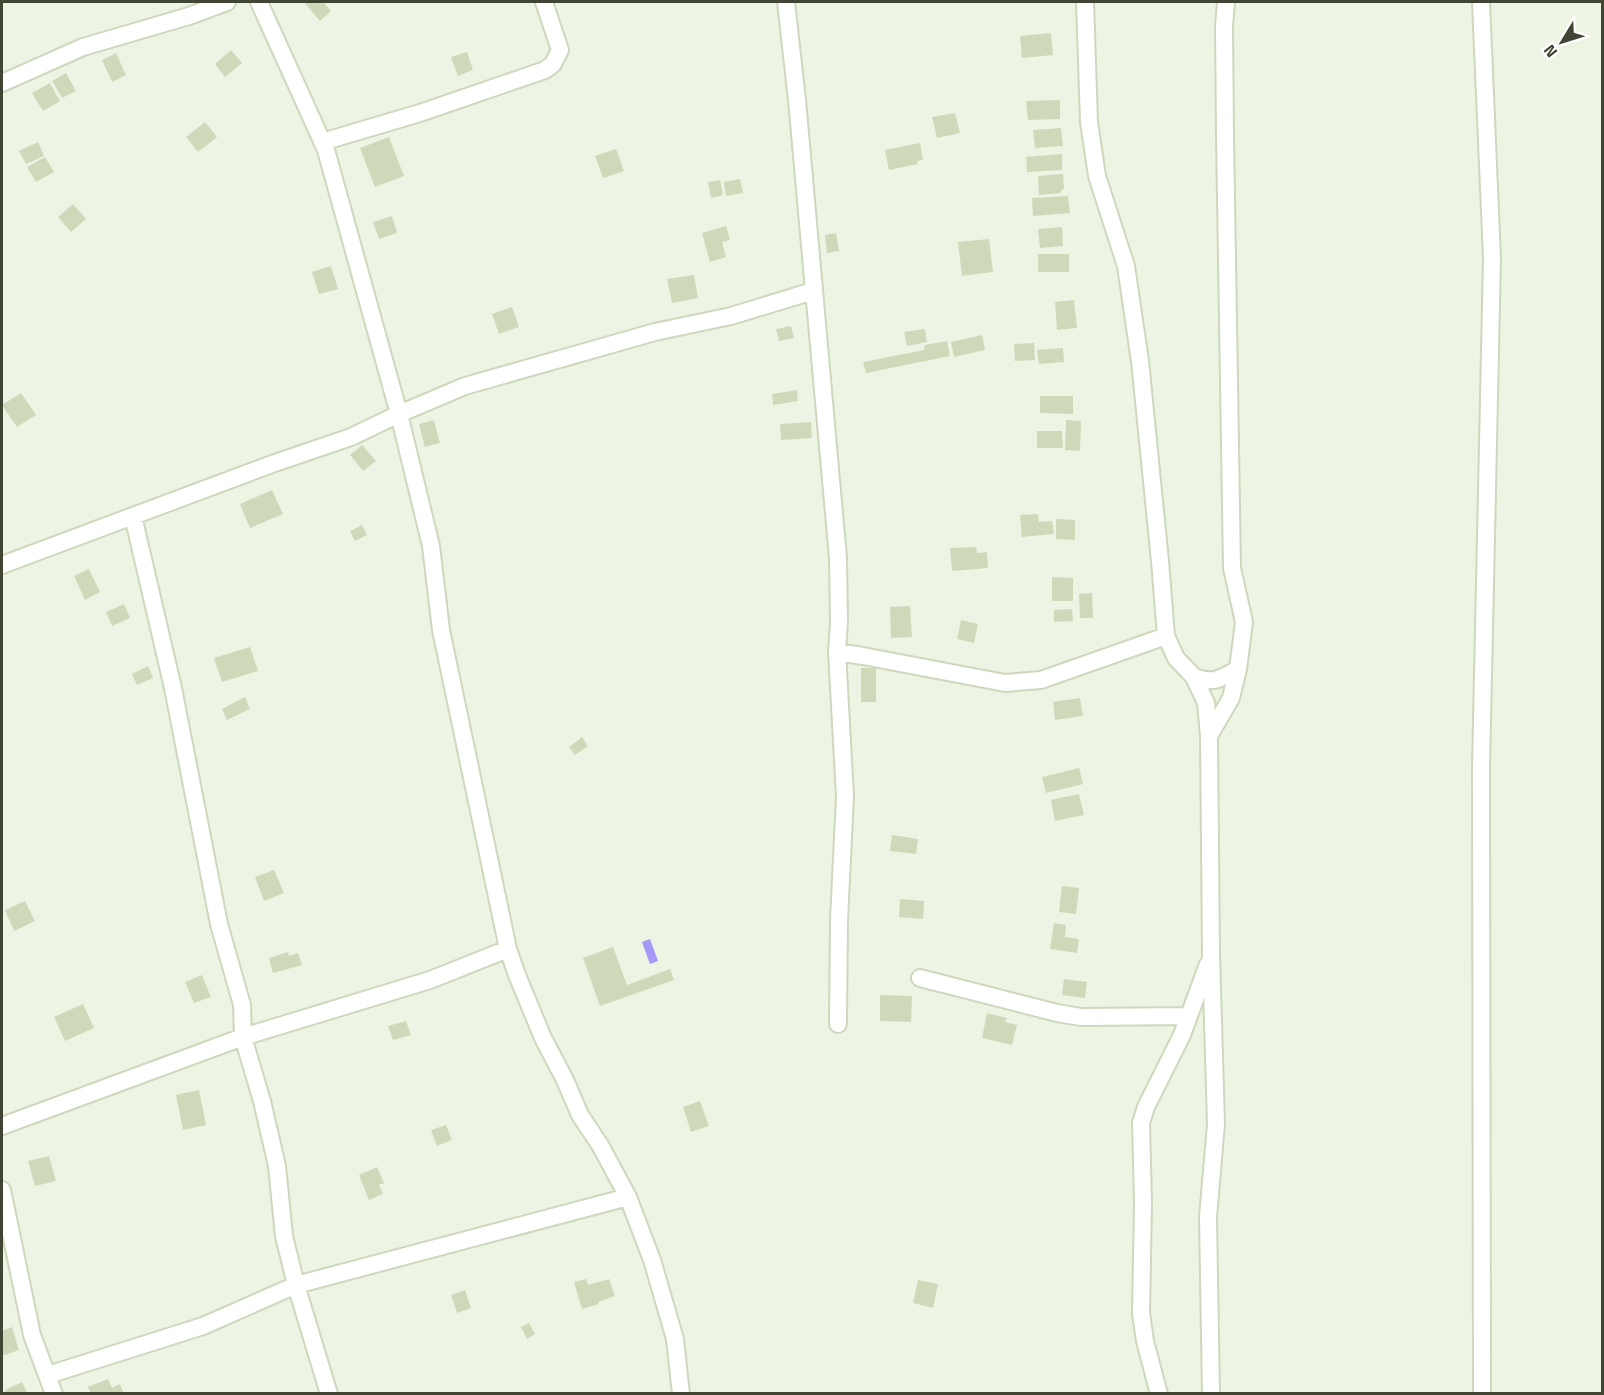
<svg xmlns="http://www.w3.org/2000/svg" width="1604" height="1395" font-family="'Titillium Web',sans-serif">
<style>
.water{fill:#a598f7}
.building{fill:#cfd9ba}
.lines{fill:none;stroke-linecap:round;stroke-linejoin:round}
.street-casing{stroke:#cdd8bc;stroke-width:20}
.street{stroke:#fff;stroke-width:16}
</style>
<rect width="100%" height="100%" fill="#edf4e3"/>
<path class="water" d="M650,939L658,961L650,964L642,942Z"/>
<path class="building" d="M304,2H323L331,11L320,21Z
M1051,33L1053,55L1022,58L1020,36Z
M231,50L242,63L225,77L215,64Z
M467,52L473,70L458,76L451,57Z
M116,53L126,75L112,82L102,60Z
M66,73L76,91L62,98L52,81Z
M50,83L60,101L43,111L32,93Z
M1060,100V119L1028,120L1026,101Z
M955,113L960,133L937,138L932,117Z
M205,122L217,137L198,152L186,137Z
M1061,128L1063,146L1035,148L1033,130Z
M389,137L404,176L375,187L360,148Z
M38,142L44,156L26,164L19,151Z
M920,143L923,160L917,161L918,164L889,170L885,150Z
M616,149L624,171L603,178L595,156Z
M1062,154V170L1027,172L1026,157Z
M45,157L54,172L36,182L27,167Z
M1063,174L1064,189L1061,190V193L1039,195L1038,176Z
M740,179L743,193L726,196L724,182Z
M720,180L723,195L711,198L708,182Z
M1068,196L1070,213L1033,216L1032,198Z
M73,204L86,219L71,232L58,217Z
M392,216L397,233L379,239L373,222Z
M726,226L730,240L722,242L726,257L710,262L702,233Z
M1062,227L1063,246L1040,248L1038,229Z
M836,233L839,251L827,253L825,235Z
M989,239L993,272L962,276L958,242Z
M1038,254H1069V272H1038Z
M331,266L338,289L319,294L312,272Z
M694,275L698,298L672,303L667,279Z
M1074,300L1077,328L1057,330L1055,302Z
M512,307L519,327L499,334L492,314Z
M791,326L794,338L779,341L776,329Z
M925,329L927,342L907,346L904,332Z
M982,335L985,350L954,357L951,342Z
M947,341L950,356L866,373L863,362L924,350L925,345Z
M1034,343L1035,360L1015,361L1014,344Z
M1063,348L1064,362L1039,364L1037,350Z
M797,390L798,401L773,405L772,394Z
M21,393L36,415L17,427L2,405Z
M1040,396H1073V414L1040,413Z
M434,420L440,443L425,447L419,424Z
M1066,420L1081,421L1080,451L1065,450Z
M811,422L812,438L781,440L780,424Z
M1037,431H1062L1063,448H1037Z
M362,445L376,461L363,471L350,455Z
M272,490L283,514L250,528L240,504Z
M1038,514L1039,522L1052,521L1054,534L1022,537L1020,515Z
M1056,519L1075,520V540L1056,539Z
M362,525L367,535L355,541L350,531Z
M976,547L977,553L987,552L988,568L952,571L950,548Z
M89,569L100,592L85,600L74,576Z
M1052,577L1073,578V601H1052Z
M1092,593L1093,618H1080L1079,594Z
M124,604L130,618L112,626L106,612Z
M910,606L912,637L891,638L890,607Z
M1072,609L1073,621L1054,622V610Z
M961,620L978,624L974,643L957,639Z
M250,647L258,671L222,682L214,658Z
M148,666L153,678L137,685L132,674Z
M861,668H876V702H861Z
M245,697L250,709L227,720L222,709Z
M1080,698L1083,716L1055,720L1053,702Z
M582,737L588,746L575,755L569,747Z
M1079,768L1083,784L1046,793L1042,777Z
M1079,794L1084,815L1055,821L1051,800Z
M892,835L918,839L916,854L890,851Z
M274,870L284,893L264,901L255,877Z
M1062,886L1079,888L1076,914L1059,912Z
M900,899L924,901L923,919L899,917Z
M25,901L35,921L14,931L5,910Z
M1054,923L1066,925L1065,937L1079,939L1077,953L1050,949Z
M613,947L627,985L670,969L674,980L600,1006L583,958Z
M288,952L289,956L298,953L302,965L273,973L269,958Z
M202,975L211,997L194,1003L185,982Z
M1064,979L1087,982L1085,998L1062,995Z
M880,995L912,996L911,1022L880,1021Z
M83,1004L94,1028L65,1041L54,1017Z
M987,1013L1007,1018L1005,1022L1017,1025L1012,1045L982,1038Z
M406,1021L411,1035L393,1040L388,1026Z
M199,1090L206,1125L183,1130L176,1095Z
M700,1101L709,1126L691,1132L683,1107Z
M446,1125L452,1140L437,1146L431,1130Z
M49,1156L56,1181L35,1186L28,1161Z
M377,1167L384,1183L379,1185L383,1194L369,1200L359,1175Z
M586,1279L588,1285L609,1279L615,1296L598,1302L599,1304L582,1309L574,1282Z
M918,1280L938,1284L933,1308L913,1303Z
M465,1290L471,1308L457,1313L451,1295Z
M529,1323L535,1334L527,1339L521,1327Z
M12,1327L19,1350L2,1356V1331Z
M108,1379L112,1388L120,1384L124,1394H91L88,1387Z
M22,1382L28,1394H7L5,1390Z"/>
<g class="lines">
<g class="street-casing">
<path id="street" d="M259,2L326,150L399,414L431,546L441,630L508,949L517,975L543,1038L565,1080L580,1115L600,1145L628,1197L652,1260L675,1339L681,1394
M786,2L797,100L838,558L839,622L837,652L863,656L1005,683L1041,680L1166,636
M1085,2L1089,122L1097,176L1126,266L1140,361L1160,561L1166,636L1176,658L1194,677L1206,703L1209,736L1211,955L1216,1124L1208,1217L1211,1394
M1481,2L1492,258L1481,768L1482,1394
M2,83L83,47L189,16L227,2
M322,142L420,113L545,70L553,64L560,50L544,2
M133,516L173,688L219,924L242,1005L243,1037L262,1101L277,1166L284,1236L296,1285L329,1394
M2,565L272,464L351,437L399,414L465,386L655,332L731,316L813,291
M837,652L845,796L839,920L838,1024
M1194,677C1213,684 1221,679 1238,669
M1209,736L1231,698L1238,669L1244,622L1232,568L1225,136L1224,26L1226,2
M920,978L1057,1013L1081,1017L1189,1016
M2,1126L243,1037L430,980L508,949
M2,1190L32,1335L54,1394
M48,1375L203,1326L296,1285L628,1197
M1159,1394L1145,1341L1141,1313L1143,1203L1141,1123L1146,1107L1182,1035L1208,964"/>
</g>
<use href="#street" class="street"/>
</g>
<rect width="1604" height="1395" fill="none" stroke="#404633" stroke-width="6"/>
<g transform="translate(1562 42) rotate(232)" stroke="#ffffff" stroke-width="4.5" paint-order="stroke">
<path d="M0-4.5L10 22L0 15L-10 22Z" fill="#404633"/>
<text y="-9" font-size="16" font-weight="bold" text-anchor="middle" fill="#404633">N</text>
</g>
</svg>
